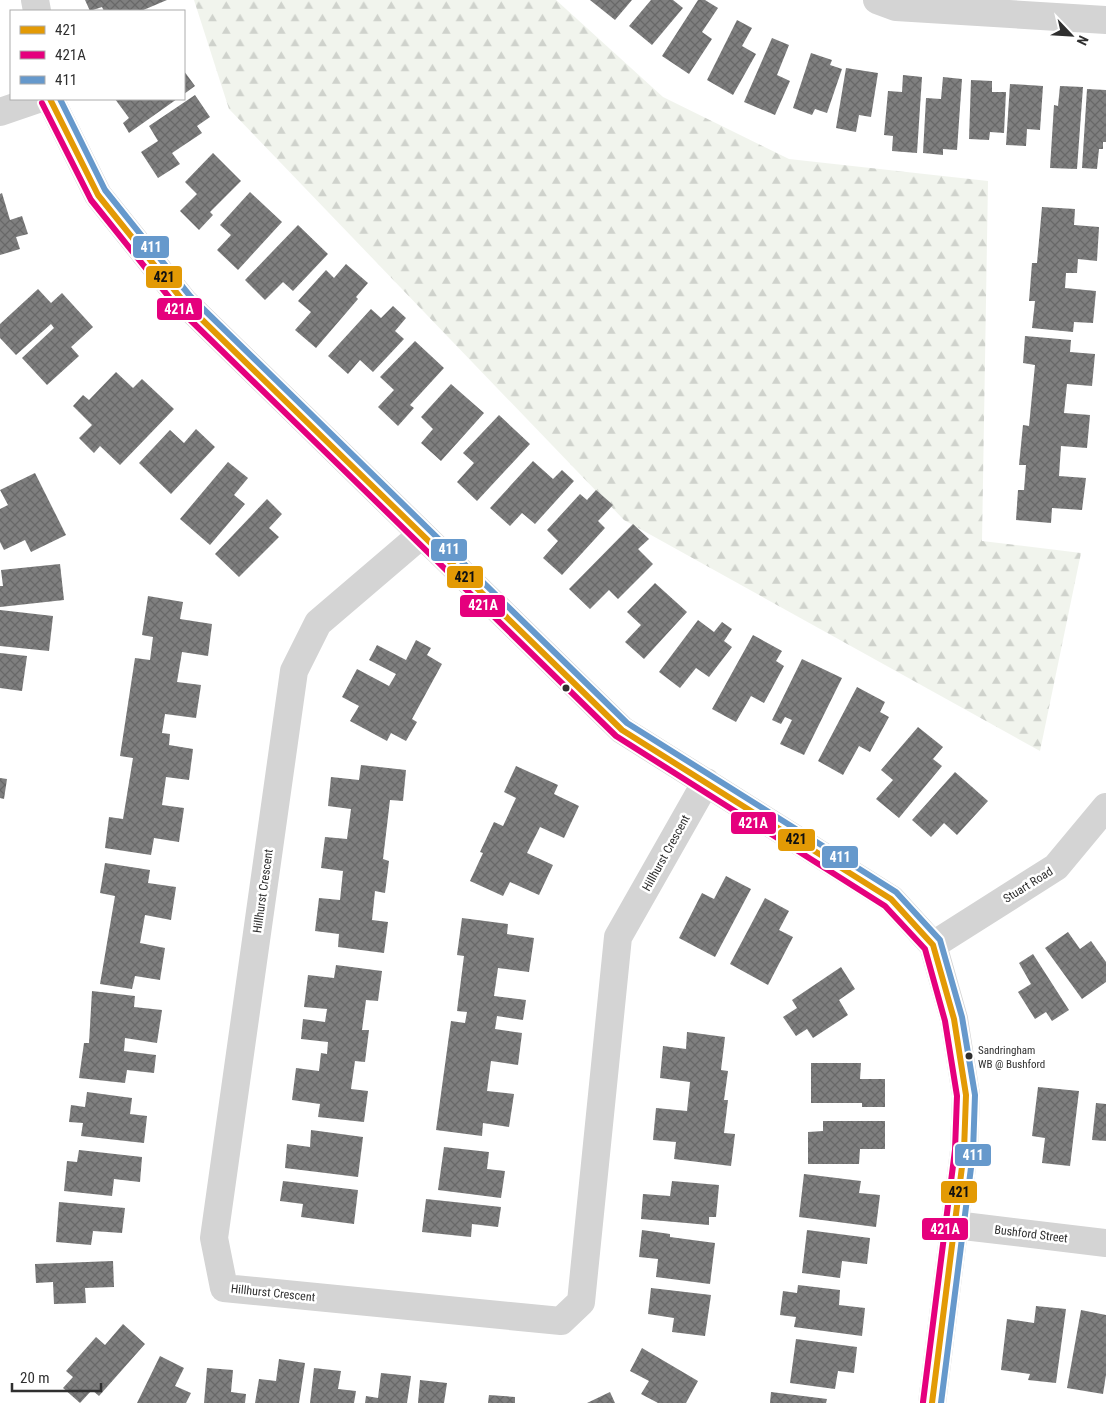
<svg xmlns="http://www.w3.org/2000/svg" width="1106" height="1403" font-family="'Roboto Condensed',sans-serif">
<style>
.forest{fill:url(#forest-firs)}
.building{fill:url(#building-cross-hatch)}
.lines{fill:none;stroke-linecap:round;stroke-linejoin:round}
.minor{stroke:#d4d4d4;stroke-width:28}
.bus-1-casing{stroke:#fff;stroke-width:10}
.bus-2-casing{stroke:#fff;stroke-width:10}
.bus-3-casing{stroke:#fff;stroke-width:10}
.bus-1{stroke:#e39a05;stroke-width:6}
.bus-2{stroke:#e5007d;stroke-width:6}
.bus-3{stroke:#69c;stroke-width:6}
.bus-dot{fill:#2f2f2f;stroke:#fff;stroke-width:2}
.labels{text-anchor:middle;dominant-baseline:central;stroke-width:5;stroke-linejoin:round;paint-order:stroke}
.bus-label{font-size:11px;fill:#2f2f2f;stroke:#fff;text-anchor:start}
.street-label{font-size:12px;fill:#2f2f2f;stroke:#fff}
.line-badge{stroke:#fff;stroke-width:2}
.badge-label{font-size:14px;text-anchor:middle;font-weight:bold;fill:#fff}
.pale-badge-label{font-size:14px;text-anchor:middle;font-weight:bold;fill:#111}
</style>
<defs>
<pattern id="forest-firs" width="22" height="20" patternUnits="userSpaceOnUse" patternTransform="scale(1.25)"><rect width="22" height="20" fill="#f1f4ed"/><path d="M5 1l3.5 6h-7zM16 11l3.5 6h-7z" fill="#cfd2cc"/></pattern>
<pattern id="building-cross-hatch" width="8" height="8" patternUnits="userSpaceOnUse" patternTransform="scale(1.25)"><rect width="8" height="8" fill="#7f7f7f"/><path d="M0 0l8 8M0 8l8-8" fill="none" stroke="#686868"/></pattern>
</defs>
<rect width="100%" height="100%" fill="#fff"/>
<path class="forest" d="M194,0H556L663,97L789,159L988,181L982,541L1081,553L1040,751L624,520L229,109Z"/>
<path class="building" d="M85,0H167L141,11H104L102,7L90,11Z
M590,0H632L615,20Z
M651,0H673L683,8L652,45L629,26Z
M698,0H705L718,8L702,32L712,39L689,74L662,56Z
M737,20L752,28L742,46L756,54L733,95L707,80Z
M772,38L789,45L777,75L790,81L775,115L744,102Z
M811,53L832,60L830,65L842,69L827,113L815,109L812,115L793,108Z
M846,68L878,73L871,117L859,115L856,132L836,128Z
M184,71L195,86L184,94Z
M903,75L922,77L917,153L892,151L893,136L884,135L888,91L902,92Z
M943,77L962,79L957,150L943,149V155L923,153L926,98L941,99Z
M971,80L992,81V92H1006L1004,133L990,132L989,140L969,139Z
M1010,84L1043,86L1040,130L1027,129L1026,146L1006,145Z
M1060,86L1083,87L1077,169L1050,168L1054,105L1058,106Z
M1087,89L1106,90V142H1103V149H1099L1097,169L1082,168Z
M195,95L210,117L197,126L202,133L172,153L180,164L158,178L141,152L158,141L149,126Z
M115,99H177L129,133L123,123L129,118Z
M213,153L241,181L210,212L213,215L199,230L180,211L197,194L185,182Z
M250,192L282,222L238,270L217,250L231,235L220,225Z
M2,193L10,220L22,216L28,234L16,237L20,249L0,255V194Z
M1042,207L1075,209L1074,225L1099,227L1097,261L1078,259L1077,273H1066L1065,288L1096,291L1093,323L1074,322L1073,332L1032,328L1035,301H1029L1032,263H1037Z
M298,225L328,254L293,291L283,282L265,300L245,280Z
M346,264L368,283L356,297L358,299L316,348L295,330L311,312L298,301L326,270L334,278Z
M38,289L51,303L62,293L93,327L71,347L79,356L47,385L22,358L54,328L51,324L16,355L0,338V324Z
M393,306L406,318L395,331L404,339L373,372L360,360L348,374L328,356L371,309L381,318Z
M1025,336L1071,340L1070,352L1095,354L1092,386L1067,384L1064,413L1090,415L1087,448L1061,446L1059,476L1086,478L1082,510L1052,508L1051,523L1016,520L1018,490H1024L1026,465H1019L1023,425L1029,426L1035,365L1023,363Z
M415,341L444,368L410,405L414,408L398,426L378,407L394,390L380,377Z
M116,372L133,388L142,379L174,409L120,465L100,446L94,453L79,438L92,425L73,406L83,395L89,400Z
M451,384L484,413L441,461L421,443L433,429L421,417Z
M499,415L530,444L477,501L457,482L474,463L463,453Z
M196,429L215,447L171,494L139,463L170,430L184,443Z
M533,461L553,479L562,470L574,481L535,524L522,513L510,526L490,508Z
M228,462L248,478L234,495L245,504L210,545L180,519Z
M35,473L66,535L31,552L25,540L4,550L0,542V509L8,505L0,490Z
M596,490L613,505L598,521L605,528L562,575L543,558L558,541L547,530L580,494L587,500Z
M267,499L282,514L269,528L279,537L239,577L215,554Z
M633,524L649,539L638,549L653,564L618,599L609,590L590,609L569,589Z
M60,564L64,600L0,607V586H3L1,570Z
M655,583L687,612L644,659L625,642L641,625L627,612Z
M148,596L183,602L180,619L212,624L208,656L182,652L177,682L201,685L196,718L165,714L162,733L170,734L169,745L193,749L189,780L166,777L162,805L184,808L179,842L154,838L151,855L105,848L109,817L123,819L133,758L120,756L135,658L150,660L153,637L142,635Z
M0,610L53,616L49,651L0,646Z
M698,620L714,632L722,622L732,629L724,641L732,647L709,677L696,668L680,688L659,672Z
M753,635L782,651L776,661L784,666L764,703L751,696L736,722L712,709Z
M416,640L431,648L427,655L442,664L412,719L417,722L406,741L391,733L387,741L350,721L359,706L342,697L357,669L389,686L396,674L369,660L377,645L406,660Z
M0,653L27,656L22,691L0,688Z
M802,659L842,678L804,755L780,744L792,720L785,717L781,724L772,720Z
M857,687L885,702L880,712L889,717L870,752L859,746L843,775L818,761Z
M918,727L943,747L933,759L942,766L899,818L876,799L893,780L881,770Z
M361,765L406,770L403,801L390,800L383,859L389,861L385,893L375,891L372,920L388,922L384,953L338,947L339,934L315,931L319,898L340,900L343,871L321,868L325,837L347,839L351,809L328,806L331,777L359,780Z
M516,766L558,785L554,794L579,806L564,838L540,827L527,853L553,865L539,895L510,882L503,896L470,881L483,853L480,852L494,822L503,826L516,798L504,792Z
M955,772L988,801L957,835L944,823L931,837L912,820Z
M0,778L7,779L4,799L0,798Z
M105,863L150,870L148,883L176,887L171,920L145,915L140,943L165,948L160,980L135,976L132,989L100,984L115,896L100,893Z
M726,876L751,889L715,957L679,938L702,893L714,899Z
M765,898L789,911L779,930L793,937L768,985L730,964Z
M462,918L508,924L507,934L534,938L529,972L498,968L494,996L526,1000L523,1020L497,1016L495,1029L522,1033L518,1065L491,1061L487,1091L514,1094L509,1127L483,1123L482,1136L436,1130L451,1021L465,1023L467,1012L457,1011L464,956L457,955Z
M1068,932L1080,949L1091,941L1106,962V982L1082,999L1045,948Z
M1033,954L1069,1010L1052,1021L1046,1012L1035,1019L1018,992L1031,984L1019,963Z
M336,965L382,971L378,1001L366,1000L362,1030H369L365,1062L355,1061L351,1089L368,1091L364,1122L318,1117L320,1104L292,1100L296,1068L319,1071L321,1053L327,1054L328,1042L301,1039L303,1019L325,1022L327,1009L304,1007L308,975L334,978Z
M841,967L855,989L839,1000L848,1015L813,1038L807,1029L796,1036L783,1017L797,1008L792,1000Z
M92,991L135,996L134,1007L162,1010L157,1043L125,1038L124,1051L156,1055L154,1073L127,1070L125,1083L79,1078L84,1043H89Z
M687,1032L725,1037L721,1070L728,1071L724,1100H728L724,1133L735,1134L731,1166L674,1159L676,1142L653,1140L656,1108L687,1111L690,1082L660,1078L663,1046L686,1049Z
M811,1063H861L860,1079H885V1107H862V1103H811Z
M1038,1087L1079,1091L1070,1166L1042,1163L1045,1138L1032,1136Z
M87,1092L132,1098L130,1114L147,1116L144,1143L81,1136L83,1123L69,1122L71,1105L85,1107Z
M1096,1103L1106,1104V1141L1092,1140Z
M823,1121H885V1149H860L859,1164H808V1132L823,1131Z
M311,1130L363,1137L358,1177L285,1168L287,1144L310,1147Z
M444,1147L489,1152L487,1169L505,1171L501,1198L438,1190Z
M79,1150L142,1157L140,1182L114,1179L112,1196L64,1191L67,1161L77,1162Z
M804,1174L861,1181L859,1193L880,1195L876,1227L799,1217Z
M283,1181L358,1190L354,1224L301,1217L303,1204L280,1201Z
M672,1181L719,1185L716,1217H709V1225L641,1219L643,1194L670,1196Z
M426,1199L501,1207L498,1227L472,1224L471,1237L422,1232Z
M59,1202L125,1208L122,1233L93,1231L91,1245L56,1242Z
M642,1230L670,1234V1237L715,1243L710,1284L656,1277L658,1259L639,1257Z
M807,1230L870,1238L867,1264L842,1261L840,1278L802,1273Z
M113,1261L114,1287L85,1288L86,1303L54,1304L53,1282L36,1283L35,1264Z
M798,1285L840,1290L839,1305L865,1308L862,1336L794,1327L796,1317L780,1315L783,1291L797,1293Z
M651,1288L711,1295L705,1336L672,1332L674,1318L648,1314Z
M1036,1306L1066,1309L1056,1383L1028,1380L1030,1374L1001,1370L1007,1319L1034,1323Z
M1081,1310L1106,1315V1375L1103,1394L1067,1388Z
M123,1324L145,1344L99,1396L92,1390L80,1403L63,1388L73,1377L66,1371L96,1337L105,1345Z
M796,1339L857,1347L854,1373L838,1371L835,1389L790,1383Z
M642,1348L698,1381L686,1403H658L641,1394L649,1381L630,1371Z
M160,1356L184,1368L175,1386L191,1393L186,1403H137Z
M279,1359L305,1363L299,1403H255L259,1379L276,1381Z
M207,1368L233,1370L231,1392L246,1394L245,1403H204Z
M314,1368L341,1371L338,1389L356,1391L354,1403H310Z
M381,1373L411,1376L407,1403H365L366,1396L378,1398Z
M420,1380L447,1383L444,1403H418Z
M610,1392L615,1403H587Z
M771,1392L827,1399L826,1403H770Z
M489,1395L515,1397V1403H488Z"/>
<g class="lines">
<path class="minor" d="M35,0L37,11
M877,0L896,7L1106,20
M50,99L98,195L184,302L622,730L891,899L933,945L954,1019L966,1095L964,1151L932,1403
M0,112L38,99
M421,535L318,623L294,671L214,1238L224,1288L561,1321L581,1302L618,937L706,782
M933,945L1056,867L1106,807
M955,1225L1106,1243"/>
<g class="bus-1-casing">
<path id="bus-1" d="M50,99L98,195L184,302L622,730L891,899L933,945L954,1019L966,1095L964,1151L932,1403"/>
</g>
<g class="bus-2-casing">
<path id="bus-2" d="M42,103L91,200L177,307L616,736L885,906L925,949L945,1021L957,1096L955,1150L923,1402"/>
</g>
<g class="bus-3-casing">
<path id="bus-3" d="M60,99L105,190L190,296L627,723L896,892L940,940L962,1017L975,1095L973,1152L941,1403"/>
</g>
<use href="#bus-1" class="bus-1"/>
<use href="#bus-2" class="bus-2"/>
<use href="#bus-3" class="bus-3"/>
</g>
<g class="bus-dot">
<circle cx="566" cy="688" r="4.5"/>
<circle cx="969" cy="1056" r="4.5"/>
</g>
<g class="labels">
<g class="bus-label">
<text x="978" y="1050">Sandringham<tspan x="978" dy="14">WB @ Bushford</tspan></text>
</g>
<g class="street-label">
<text transform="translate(666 853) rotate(-61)">Hillhurst Crescent</text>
<text transform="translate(1028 885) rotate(-32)">Stuart Road</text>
<text transform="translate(263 891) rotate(-82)">Hillhurst Crescent</text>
<text transform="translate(1031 1234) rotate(7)">Bushford Street</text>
<text transform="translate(273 1293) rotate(6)">Hillhurst Crescent</text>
</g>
</g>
<g class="line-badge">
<rect x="132" y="235" width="38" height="24" rx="5" fill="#69c"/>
<rect x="145" y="265" width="38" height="24" rx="5" fill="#e39a05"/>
<rect x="156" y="297" width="47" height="24" rx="5" fill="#e5007d"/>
<rect x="430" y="538" width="38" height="24" rx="5" fill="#69c"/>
<rect x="446" y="565" width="38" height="24" rx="5" fill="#e39a05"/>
<rect x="459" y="594" width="47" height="24" rx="5" fill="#e5007d"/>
<rect x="730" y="811" width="47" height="24" rx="5" fill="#e5007d"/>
<rect x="777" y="828" width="39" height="24" rx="5" fill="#e39a05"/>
<rect x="821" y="845" width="38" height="24" rx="5" fill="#69c"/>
<rect x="954" y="1143" width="38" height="24" rx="5" fill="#69c"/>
<rect x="940" y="1180" width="38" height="24" rx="5" fill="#e39a05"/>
<rect x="921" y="1217" width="48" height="24" rx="5" fill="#e5007d"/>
</g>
<g class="badge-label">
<text x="151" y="252">411</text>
<text x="179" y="314">421A</text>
<text x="449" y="554">411</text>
<text x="483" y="610">421A</text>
<text x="753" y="828">421A</text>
<text x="840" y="862">411</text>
<text x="973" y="1160">411</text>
<text x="945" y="1234">421A</text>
</g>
<g class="pale-badge-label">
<text x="164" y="282">421</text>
<text x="465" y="582">421</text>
<text x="796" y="844">421</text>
<text x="959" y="1197">421</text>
</g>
<rect x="10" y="10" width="175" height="90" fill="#ffffff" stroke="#acacac"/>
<rect x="20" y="26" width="25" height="8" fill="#e39a05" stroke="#acacac"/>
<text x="55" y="35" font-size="15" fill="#2f2f2f">421</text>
<rect x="20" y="51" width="25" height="8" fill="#e5007d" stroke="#acacac"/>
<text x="55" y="60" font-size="15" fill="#2f2f2f">421A</text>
<rect x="20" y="76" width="25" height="8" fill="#6699cc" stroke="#acacac"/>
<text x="55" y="85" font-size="15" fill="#2f2f2f">411</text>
<g transform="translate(1071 35) rotate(115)" stroke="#ffffff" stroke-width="4" paint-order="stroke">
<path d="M0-4L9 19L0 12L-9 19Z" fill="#2f2f2f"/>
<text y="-8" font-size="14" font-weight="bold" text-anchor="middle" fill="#2f2f2f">N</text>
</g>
<path d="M12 1383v8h89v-8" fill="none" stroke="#2f2f2f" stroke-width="2.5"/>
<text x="20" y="1383" font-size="15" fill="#2f2f2f" stroke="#ffffff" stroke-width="4" paint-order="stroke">20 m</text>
</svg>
